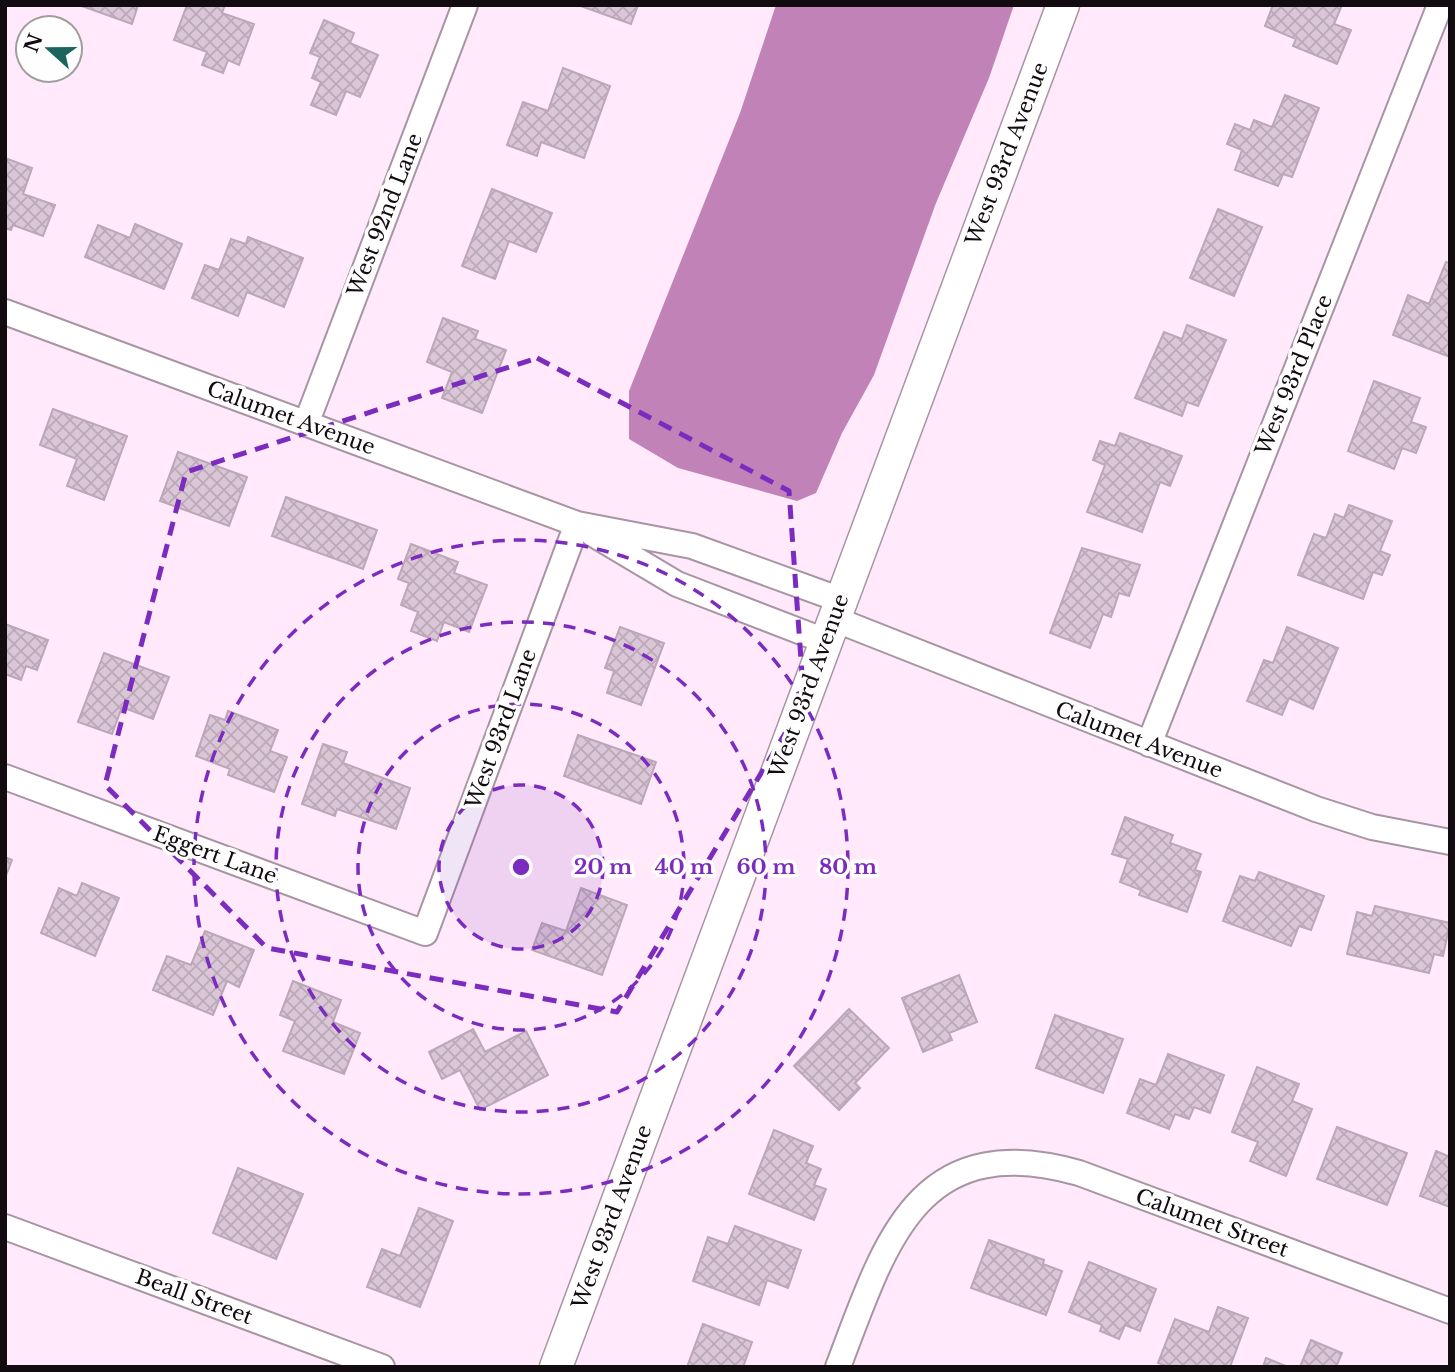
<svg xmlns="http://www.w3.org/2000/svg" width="1455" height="1372" font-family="'Libre Baskerville',serif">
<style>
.water{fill:#c183b7}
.building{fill:url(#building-cross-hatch);stroke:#bba7b7;stroke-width:2}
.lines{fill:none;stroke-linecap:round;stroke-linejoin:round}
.minor-casing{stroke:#a895a4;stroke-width:28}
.tertiary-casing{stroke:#a895a4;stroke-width:35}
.minor{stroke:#fff;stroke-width:24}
.tertiary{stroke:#fff;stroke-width:32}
.marked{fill:none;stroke:#7b2cbf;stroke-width:5;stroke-dasharray:14 9;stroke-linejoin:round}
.ring{fill:none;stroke:#7b2cbf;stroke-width:3.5;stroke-dasharray:12 9}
.labels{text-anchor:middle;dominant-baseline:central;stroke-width:7;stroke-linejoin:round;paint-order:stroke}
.street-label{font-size:21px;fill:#120c11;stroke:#fefefe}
.centre{fill:#7b2cbf;stroke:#fefefe;stroke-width:3.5}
.ring-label{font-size:21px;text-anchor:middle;font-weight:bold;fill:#7b2cbf;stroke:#fefefe;stroke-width:7;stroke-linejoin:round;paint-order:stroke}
</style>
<defs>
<pattern id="building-cross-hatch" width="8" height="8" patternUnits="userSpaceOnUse" patternTransform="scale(1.75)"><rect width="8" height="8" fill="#dac6d6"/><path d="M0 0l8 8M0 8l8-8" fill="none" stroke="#baa9b7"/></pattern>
</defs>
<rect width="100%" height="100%" fill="#ffe9fa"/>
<path class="water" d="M776,5H1014L989,78L936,203L874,375L842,433L816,493L797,501L678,468L629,439V391L740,113Z"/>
<path class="building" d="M79,5H138L132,24Z
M187,5H225L222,13L254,24L239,65L228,60L223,73L202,65L207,52L174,40Z
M578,5H638L631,24Z
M1273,5H1342L1334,24L1351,30L1337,64L1293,46L1296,39L1265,26Z
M324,20L354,33L350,43L378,55L360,97L346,91L336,115L311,105L321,82L312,78L320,57L310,53Z
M563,68L610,86L584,158L541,142L537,156L507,145L523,102L548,111Z
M1285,95L1319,108L1292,177L1283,174L1278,186L1235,170L1242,150L1227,144L1235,124L1250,130L1254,120L1272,127Z
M5,158L32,168L23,194L55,205L43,236L13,225L11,230L5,228Z
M492,189L552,213L536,252L509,241L495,279L462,266Z
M1218,209L1262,227L1234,296L1190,278Z
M135,224L182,244L164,289L85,257L98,225L130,238Z
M248,237L303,258L284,307L247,292L238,316L192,298L205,265L219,270L231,239L246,244Z
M1446,262L1450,263V357L1393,335L1408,295L1429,304Z
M443,318L478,331L475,339L506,350L482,413L442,398L452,372L427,362Z
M1187,325L1226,340L1198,406L1187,402L1182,416L1135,398L1164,332L1182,339Z
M1374,381L1420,398L1411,422L1426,427L1416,453L1402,448L1394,469L1348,451Z
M53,409L127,436L104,500L67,486L77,459L40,445Z
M1120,433L1182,456L1170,486L1160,482L1142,532L1087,512L1105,465L1093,460L1100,441L1115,446Z
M178,452L247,477L229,526L160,501Z
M286,497L377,530L363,569L272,536Z
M1349,505L1392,521L1380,551L1390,555L1382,575L1373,572L1363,599L1298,575L1314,534L1326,538L1335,514L1344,518Z
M411,544L458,562L454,573L487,585L469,632L444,622L437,641L411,631L418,612L401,605L409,583L398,579Z
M1082,548L1140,565L1129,596L1119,593L1111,617L1103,614L1090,648L1050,633Z
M5,624L48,640L37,670L26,666L21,680L5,674Z
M620,627L664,643L641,705L607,693L614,671L605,668Z
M1287,627L1338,648L1313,709L1289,698L1282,715L1247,701L1264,660L1273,663Z
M104,653L169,677L153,719L122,707L112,734L78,722Z
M228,711L278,730L270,751L287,757L274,792L228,775L230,769L196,756L210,715L225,720Z
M578,735L656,762L641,804L564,776Z
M323,744L347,752L343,763L410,788L396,829L337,809L335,816L302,804Z
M1125,817L1173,835L1170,843L1201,854L1195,870L1201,872L1187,912L1139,895L1141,890L1120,882L1128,859L1112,854Z
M5,857L12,860L5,878Z
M1259,872L1324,896L1311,930L1299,926L1291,946L1223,921L1240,876L1255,881Z
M82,883L119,898L95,956L41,933L59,888L77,896Z
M581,888L627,905L602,975L532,950L542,923L566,931Z
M1375,906L1450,923L1443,956L1434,954L1429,973L1347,954L1357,912L1372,916Z
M205,931L254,950L239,987L227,981L213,1015L153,990L167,956L191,965Z
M959,975L977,1022L949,1033L952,1040L923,1052L902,998Z
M293,981L341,1000L333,1022L360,1033L344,1074L283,1051L295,1021L280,1015Z
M849,1009L889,1048L855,1083L860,1088L839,1110L794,1066Z
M1055,1015L1123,1039L1103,1093L1036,1068Z
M473,1029L485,1052L526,1031L548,1075L480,1110L460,1070L442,1079L429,1052Z
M1168,1054L1224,1075L1210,1113L1194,1107L1189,1119L1175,1114L1169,1129L1127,1113L1140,1079L1156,1085Z
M1257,1067L1299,1084L1292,1101L1312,1109L1286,1176L1250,1161L1258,1142L1232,1132Z
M1337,1127L1407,1153L1387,1205L1317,1179Z
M774,1130L813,1146L806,1163L821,1169L814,1185L826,1189L814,1220L749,1194Z
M1436,1151L1450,1157V1207L1420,1196Z
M238,1168L303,1194L276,1259L213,1233Z
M419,1208L453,1221L420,1307L367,1287L382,1249L400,1256Z
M735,1226L801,1250L788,1288L767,1280L759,1305L693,1281L708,1237L728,1244Z
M989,1240L1044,1260L1043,1264L1062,1271L1046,1315L971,1288Z
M1089,1262L1156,1289L1140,1331L1125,1325L1119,1339L1100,1331L1102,1325L1069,1312Z
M1218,1307L1248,1318L1230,1367H1169L1158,1363L1175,1319L1209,1332Z
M703,1324L752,1342L743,1367H687Z
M1311,1340L1342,1353L1336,1367H1300Z
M1266,1358L1288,1367H1263Z"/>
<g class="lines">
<g class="minor-casing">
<path id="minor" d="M5,312L577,524L692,546L841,600
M306,424L465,5
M593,534L677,584L825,641
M834,619L1316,809L1372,827L1450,842
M1149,744L1440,5
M5,777L425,933L577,524
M5,1227L382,1367
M838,1367C885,1244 916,1127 1079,1173L1450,1311"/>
</g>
<g class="tertiary-casing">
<path id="tertiary" d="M556,1367L1063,5"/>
</g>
<use href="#minor" class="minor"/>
<use href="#tertiary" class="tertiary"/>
</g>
<path class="marked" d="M537,358L789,491L804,702L617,1012L267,948L105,785L186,472Z"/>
<circle cx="521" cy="867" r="82" fill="#7b2cbf" fill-opacity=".12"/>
<g class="ring">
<circle cx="521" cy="867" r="82"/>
<circle cx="521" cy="867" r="163"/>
<circle cx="521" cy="867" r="245"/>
<circle cx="521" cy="867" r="327"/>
</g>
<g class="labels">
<g class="street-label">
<text transform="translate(1007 154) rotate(-69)">West 93rd Avenue</text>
<text transform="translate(385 215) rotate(-69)">West 92nd Lane</text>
<text transform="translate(1294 375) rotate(-68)">West 93rd Place</text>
<text transform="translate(291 418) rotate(20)">Calumet Avenue</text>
<text transform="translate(809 686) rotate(-70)">West 93rd Avenue</text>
<text transform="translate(501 729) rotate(-70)">West 93rd Lane</text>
<text transform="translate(1139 740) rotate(21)">Calumet Avenue</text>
<text transform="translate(215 855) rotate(20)">Eggert Lane</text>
<text transform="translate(612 1217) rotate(-70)">West 93rd Avenue</text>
<text transform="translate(1212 1223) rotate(20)">Calumet Street</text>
<text transform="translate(194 1297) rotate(20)">Beall Street</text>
</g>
</g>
<circle cx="521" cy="867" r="10" class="centre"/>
<g class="ring-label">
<text x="603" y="874">20 m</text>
<text x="684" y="874">40 m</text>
<text x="766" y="874">60 m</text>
<text x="848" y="874">80 m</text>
</g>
<rect width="1455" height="1372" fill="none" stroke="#120c11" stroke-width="14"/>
<g transform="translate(49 49) rotate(291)"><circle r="33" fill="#fefefe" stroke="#a09d9f" stroke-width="2"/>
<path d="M0-5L12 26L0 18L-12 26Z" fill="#1c655c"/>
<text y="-10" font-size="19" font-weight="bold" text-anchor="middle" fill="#120c11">N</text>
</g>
</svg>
